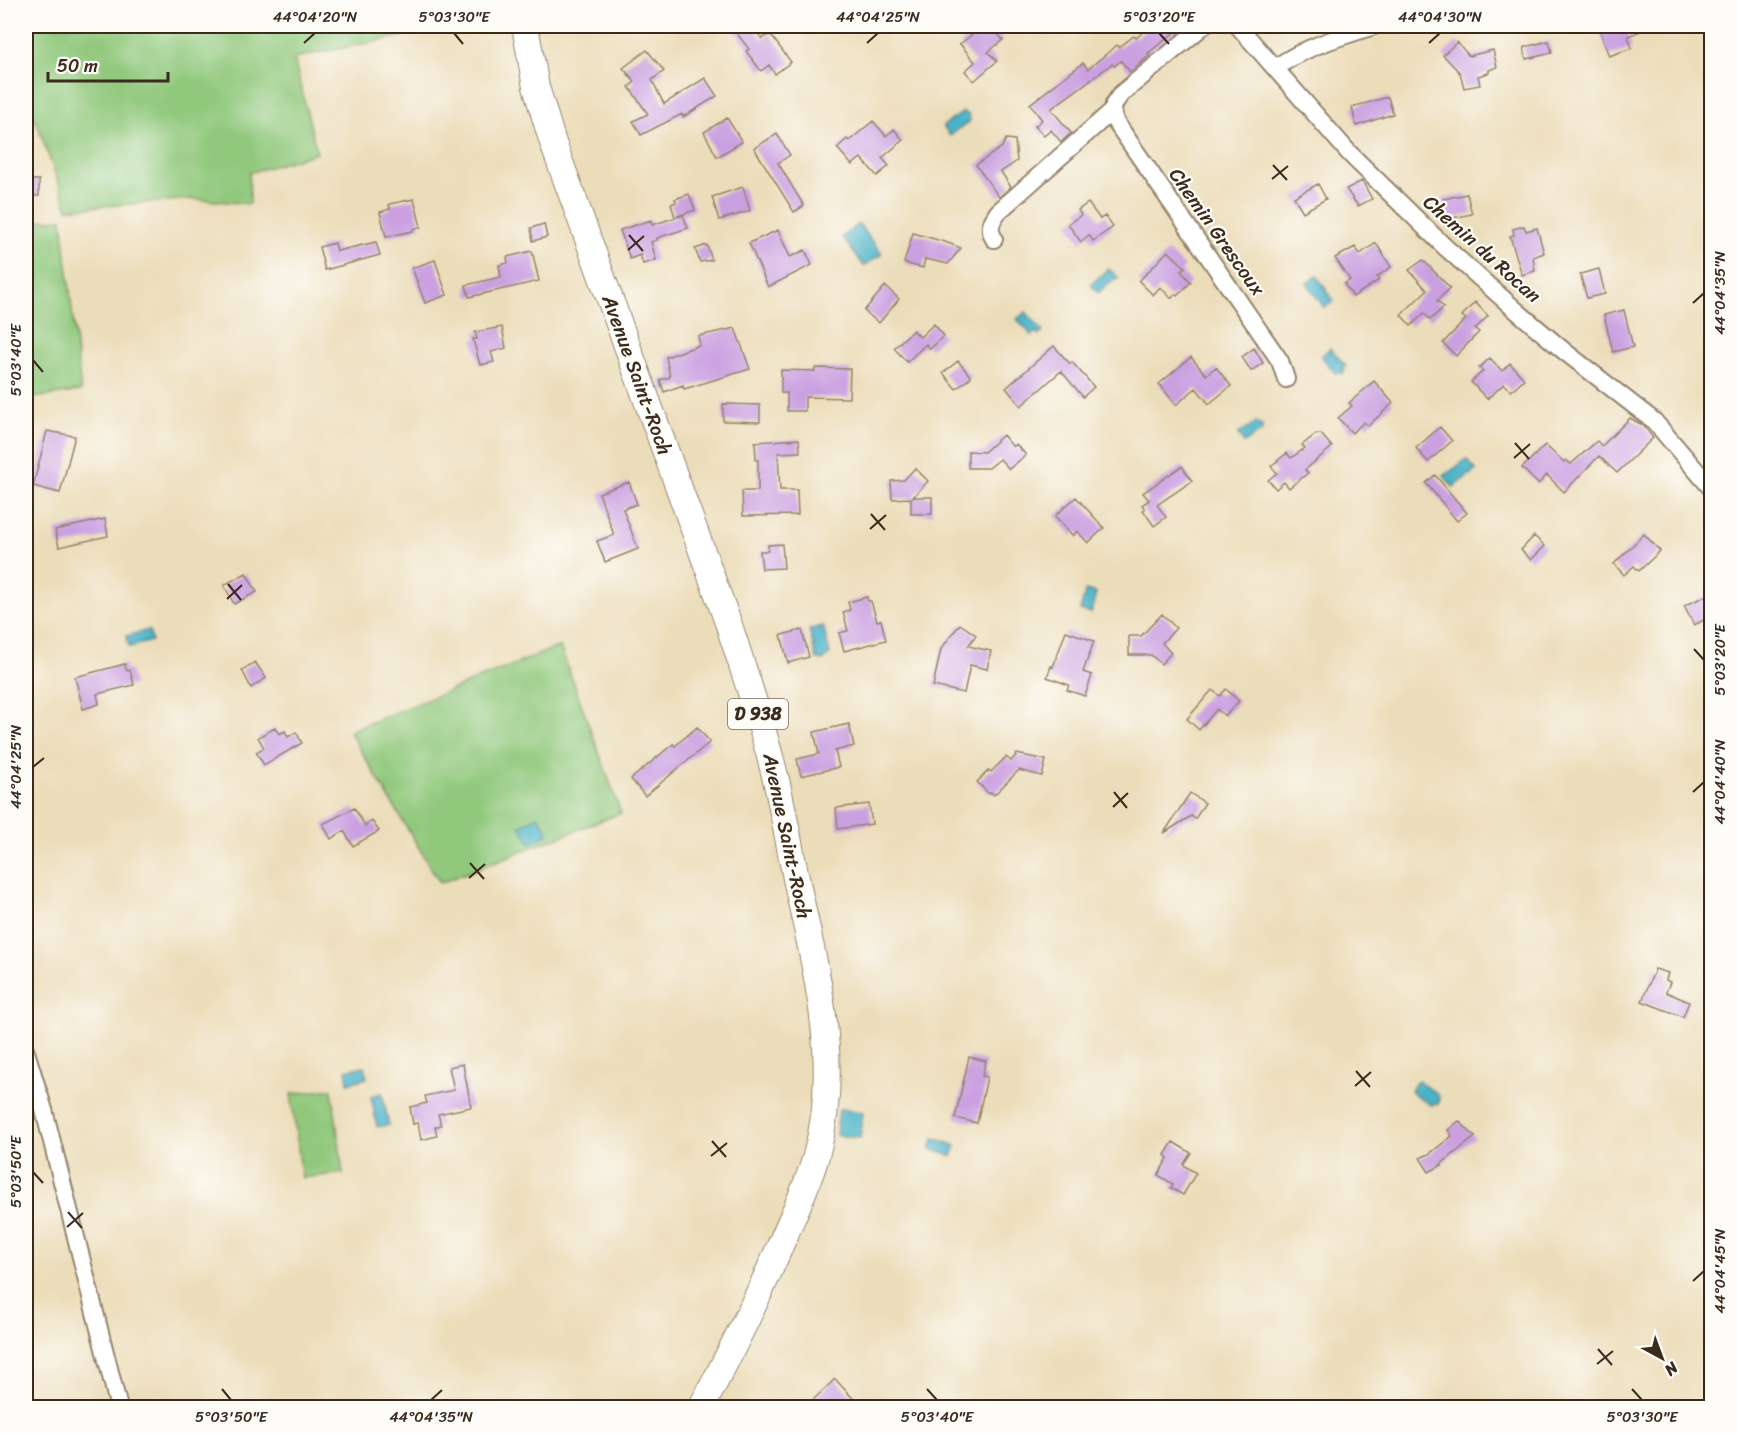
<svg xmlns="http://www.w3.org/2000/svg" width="1737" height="1433" font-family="Sriracha,sans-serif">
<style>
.green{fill:#90c87b;stroke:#66794c;stroke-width:1.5}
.water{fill:#4ab2c8;stroke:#426e73;stroke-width:1.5}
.building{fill:#caa0e1}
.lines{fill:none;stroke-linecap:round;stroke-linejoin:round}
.street-casing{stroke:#94846c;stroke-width:20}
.primary-casing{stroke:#94846c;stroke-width:28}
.street{stroke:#fff;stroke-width:16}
.primary{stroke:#fff;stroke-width:26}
.ticks{fill:none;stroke:#3b2a1e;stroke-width:2}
.labels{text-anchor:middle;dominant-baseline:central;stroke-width:4.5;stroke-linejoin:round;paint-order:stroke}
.shield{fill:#fdfcf7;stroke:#75695f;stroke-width:1.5}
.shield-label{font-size:18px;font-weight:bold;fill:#3b2a1e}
.street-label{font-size:20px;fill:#3b2a1e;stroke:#fdfcf7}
.neatline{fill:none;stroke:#3b2a1e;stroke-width:2}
.ticks-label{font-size:15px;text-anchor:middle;fill:#3b2a1e}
</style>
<rect width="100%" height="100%" fill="#fdfcf7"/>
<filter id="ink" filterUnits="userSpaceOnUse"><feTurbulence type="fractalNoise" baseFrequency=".0167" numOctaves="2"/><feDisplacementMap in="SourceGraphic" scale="12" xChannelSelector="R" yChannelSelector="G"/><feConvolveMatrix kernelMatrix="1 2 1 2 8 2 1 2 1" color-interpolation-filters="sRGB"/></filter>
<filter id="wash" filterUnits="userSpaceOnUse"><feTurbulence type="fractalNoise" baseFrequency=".008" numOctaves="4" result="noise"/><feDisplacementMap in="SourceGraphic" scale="24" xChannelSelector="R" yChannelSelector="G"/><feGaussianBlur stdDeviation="1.35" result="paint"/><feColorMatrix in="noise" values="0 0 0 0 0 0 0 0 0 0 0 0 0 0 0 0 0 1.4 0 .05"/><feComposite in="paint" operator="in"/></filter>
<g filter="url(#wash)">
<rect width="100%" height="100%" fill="#ecddba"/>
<path class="green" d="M26,26H411L412,34L294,58L317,153L249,173L250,204L193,199L68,209L34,116L26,117Z
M62,219L81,391L26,399V221Z
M560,646L621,813L440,883L349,731Z
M332,1089L343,1173L302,1178L291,1094Z"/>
<path class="water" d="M963,112L969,115L970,121L950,136L943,126Z
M859,224L882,254L864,266L842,237Z
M1109,269L1119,278L1114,279L1098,293L1091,284Z
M1317,276L1334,301L1324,308L1307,283Z
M1026,312L1043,332L1039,335L1036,332L1032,336L1017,319Z
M1330,348L1346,366L1343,368L1345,371L1342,374L1339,372L1336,374L1321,356Z
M1256,422L1262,425V431L1244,443L1238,434Z
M1467,459L1476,470L1453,487L1444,476Z
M1086,590L1096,593L1091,613L1080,610Z
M823,626L830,654L823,661L816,658L809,630Z
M149,630L152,641L129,647L126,636Z
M538,816L549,833L531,844L520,826Z
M364,1066L367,1078L348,1083L346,1070Z
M1418,1080L1438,1095L1440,1100L1438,1104L1431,1105L1410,1091Z
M382,1093L389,1125L377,1127L371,1096Z
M839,1109L863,1112L860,1138L836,1135Z
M934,1138L956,1146L952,1156L930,1149Z"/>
<g id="blocks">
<path class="building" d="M731,26H752L762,39L770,34L791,62L775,74L769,65L761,71L746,51L749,49Z
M983,26H1008L998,34L1003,40L988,52L997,61L974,81L965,71L975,62L960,44Z
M1151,26H1183L1148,53L1150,55L1130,72L1121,61L1114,66L1112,64L1051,109L1071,133L1061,142L1051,130L1044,136L1035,126L1042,120L1030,104L1083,63L1088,69L1117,45L1119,47L1134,36L1136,38Z
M1598,26H1651V27L1628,36L1632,48L1609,56Z
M1549,41L1552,53L1526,59L1524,47Z
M1457,42L1469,56L1493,50L1497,67L1489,70V73L1478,76L1480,85L1464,88L1460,73L1443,55Z
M647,50L664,71L652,80L664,104L705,78L717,96L683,117L682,114L641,135L633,121L648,114L629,87L635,82L623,68Z
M1388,97L1393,114L1356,126L1352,107Z
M727,118L742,142L717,157L704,132Z
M873,121L886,136L894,129L903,140L882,158L889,166L877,176L861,158L852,165L837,148L847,139L849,141Z
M777,134L790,155L778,163L804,206L794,212L754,148Z
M1006,139L1015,140L1017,161L1001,172L1011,187L999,197L976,165L1002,147Z
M26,180H39V196H26Z
M1362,181L1372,199L1358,206L1346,189Z
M1318,184L1326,199L1303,212L1294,197Z
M743,187L750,211L719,220L712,197Z
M689,194L695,210L675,217L671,204L676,202L675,199Z
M1467,194L1472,214L1443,220L1441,207L1444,206L1443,199Z
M414,199L421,227L413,229V231L386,237L380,212L390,209L389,204Z
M1088,203L1100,219L1105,216L1113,227L1093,241L1089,235L1081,242L1068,224L1081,215L1078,210Z
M683,215L688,228L657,238V240L651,242L656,260L643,264L640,255L630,259L620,230L651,220L652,225Z
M544,224L547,237L533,241L531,228Z
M1524,226L1526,231L1537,228L1544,253L1533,257L1535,271L1522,275L1510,236L1514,235L1513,229Z
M778,230L790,257L805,250L812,265L768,287L749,243Z
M913,233L945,242L961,248L948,264L925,259L923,268L904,263Z
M376,242L380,255L325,270L319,247L335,243L337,251Z
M1376,243L1391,267L1377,277L1379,280L1353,297L1344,284L1350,280L1335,258L1355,247L1360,254Z
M707,245L712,260L700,262L695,249Z
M532,251L539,281L469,297L466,285L501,277L499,265L508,263L507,257Z
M1168,251L1185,267L1181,271L1191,282L1177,296L1175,294L1171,298L1160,287L1153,295L1139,281Z
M435,260L447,295L425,303L412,268Z
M1423,260L1450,288L1437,301L1444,307L1430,320L1424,313L1411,326L1401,315L1427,290L1409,270Z
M1599,269L1605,294L1587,298L1580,274Z
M885,286L899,299L879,323L864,311Z
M1475,302L1488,316L1475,329L1479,332L1456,356L1443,343L1466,319L1462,316Z
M1624,310L1633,347L1613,352L1604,315Z
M934,324L944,336L930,349L926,344L907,362L894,348L913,330L920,337Z
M502,327L506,348L491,352L494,362L480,365L473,339H477L475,332Z
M735,328L750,369L684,389L683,385L664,392L660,380L670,377L666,357L700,345L698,336Z
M1054,346L1070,364L1072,362L1094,387L1083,397L1061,371L1021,406L1006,388Z
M1254,348L1263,363L1251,371L1242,357Z
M1191,357L1206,375L1216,367L1231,386L1209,404L1196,388L1176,405L1159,384Z
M1490,358L1502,371L1510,363L1524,379L1511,391L1504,384L1487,399L1471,382L1483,371L1479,368Z
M958,361L971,377L956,389L943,373Z
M815,368L850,369L849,398L805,397V411H787V393H781V370L815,371Z
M1374,381L1393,403L1368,426L1364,422L1352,433L1338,418L1352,406L1349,403Z
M723,404L760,405V422L723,421Z
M1630,418L1644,426L1653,438L1617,473L1599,456L1564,492L1547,475L1538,484L1522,468L1545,445L1564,462L1566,460L1571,464L1597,441L1602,446Z
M1440,427L1452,441L1428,462L1416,448Z
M47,431L75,436L60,493L33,486Z
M1316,434H1321L1332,447L1305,470L1308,473L1289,488L1284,482L1276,489L1268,480L1277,473L1271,466L1287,453L1291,458L1305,448L1302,445Z
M1003,435L1013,447L1016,444L1026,455L1009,469L1000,459L989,468H968V451L984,452Z
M799,439L800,452L778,453L780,490H797L798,515L743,516L742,491H758V460H756L755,442Z
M1182,466L1192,481L1157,505L1166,517L1154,526L1143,510L1145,509L1142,505L1149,500L1143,493Z
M915,468L928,481L913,497H932V514H911V498L892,499L891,481L904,480Z
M1435,475L1467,513L1457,521L1426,483Z
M629,482L637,504L623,509L638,549L605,562L597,541L614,535L599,493Z
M1076,497L1104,528L1088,543L1077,531L1073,536L1055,516Z
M105,519L108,536L59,547L55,530Z
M1644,534L1660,551L1639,571L1634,566L1624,575L1614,564Z
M1534,536L1545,546L1531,560L1521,550Z
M782,544L784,568L762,569L760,551H768V545Z
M246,573L257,592L234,604L224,585Z
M1712,593V616L1694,625L1684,606Z
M867,597L868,601H871L877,621L881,620L886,640L844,651L839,633L848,631L843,612L850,610L848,602Z
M1162,614L1176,628L1162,643L1171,653L1161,664L1151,655H1129V636H1141Z
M960,624L976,635L968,646L991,651L987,669L970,665L964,693L933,686L941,649Z
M802,630L809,657L788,663L781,635Z
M1066,631L1094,641L1083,672L1092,675L1085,696L1067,690L1069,685L1047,677L1051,666L1053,667Z
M255,662L266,678L251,688L242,670Z
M125,664L126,670H130L134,685L97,694L99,704L83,709L75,677Z
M1226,689L1239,701L1225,716L1217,709L1199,730L1187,719L1212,690L1220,696Z
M849,724L854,746L835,751L839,767L801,776L797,759L819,754L814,732Z
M697,727L710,742L645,796L631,779L673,744L675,746Z
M275,728L279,734L285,731L288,737L296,732L302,743L264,765L256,752L264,748L258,737Z
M1017,754L1046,760L1042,776L1019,770L994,795L991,792L989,794L977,782L989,770L991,772L1006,757L1011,761Z
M1190,793L1205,803L1195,819L1191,816L1164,833Z
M869,804L872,824L838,829L836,808Z
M354,808L365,826L372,821L379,831L353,846L344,831L331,839L323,824Z
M1655,969L1668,973L1666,980L1670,982L1666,992L1689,1002L1683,1017L1642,1001Z
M969,1057L986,1061L982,1076L987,1077L977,1123L955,1118Z
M463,1064L471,1107L438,1114L441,1125L435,1127L437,1136L421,1140L418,1123L413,1124L410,1107L427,1103L425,1096L454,1090L449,1067Z
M1459,1121L1475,1137L1441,1164L1442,1165L1429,1172L1420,1158L1429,1154L1452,1136L1448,1130Z
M1173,1142L1191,1153L1183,1165L1196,1173L1183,1195L1171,1188L1173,1184L1158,1175L1168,1158L1165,1155Z
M835,1379L861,1407H818L812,1401Z"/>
</g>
</g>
<g filter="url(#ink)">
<use href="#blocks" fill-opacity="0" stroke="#94846c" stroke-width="1.5"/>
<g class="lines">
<g class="street-casing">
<path id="street" d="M1238,26L1350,154L1445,247L1518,312L1564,351L1654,421L1712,489
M1275,68C1305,47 1339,37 1374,26
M1113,110L1115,121L1280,361L1286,379
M994,239C988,228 991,222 998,212L1113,110L1114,104L1121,94L1203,26
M26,1052L44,1110L119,1408"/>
</g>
<g class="primary-casing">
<path id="primary" d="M525,26L536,87L553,143L729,625C744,672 761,720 773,768C783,806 789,845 797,883C816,972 841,1062 817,1152C810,1180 797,1206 786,1232C761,1292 732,1350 701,1408"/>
</g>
<use href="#street" class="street"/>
<use href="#primary" class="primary"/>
</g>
</g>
<path class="ticks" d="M454,33L463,44M1159,33L1169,44M304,43L315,33M867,43L878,33M1429,43L1440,33M1273,165L1287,180M1272,179L1288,166M629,235L643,251M628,250L644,236M1693,303L1704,293M33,360L43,372M1515,443L1529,459M1514,458L1530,444M871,514L885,530M870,529L886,515M228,584L241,600M227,599L242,585M1694,649L1704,660M33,767L44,758M1114,792L1127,808M1693,792L1704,782M1113,807L1128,793M470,863L484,879M469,878L485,864M1356,1071L1370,1087M1355,1086L1371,1072M712,1141L726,1157M711,1156L727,1143M33,1172L43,1183M68,1212L82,1228M67,1227L83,1213M1693,1281L1704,1271M1598,1349L1612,1365M1597,1364L1613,1351M222,1389L231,1400M927,1389L937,1400M1632,1389L1642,1400M431,1400L442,1390"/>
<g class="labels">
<rect class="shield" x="728" y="699" width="60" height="30" rx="4.5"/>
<g class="shield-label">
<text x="758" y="714">D 938</text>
</g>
<g class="street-label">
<text transform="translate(1217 232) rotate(55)">Chemin Grescoux</text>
<text transform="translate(1482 249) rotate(42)">Chemin du Rocan</text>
<text transform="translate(637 375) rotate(70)">Avenue Saint-Roch</text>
<text transform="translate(787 836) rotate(78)">Avenue Saint-Roch</text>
</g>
</g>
<rect width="1737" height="1433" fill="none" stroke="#fdfcf7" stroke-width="66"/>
<g transform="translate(1662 1358) rotate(139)" stroke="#fdfcf7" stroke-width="4.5" paint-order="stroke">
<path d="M0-4.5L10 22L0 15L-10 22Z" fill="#3b2a1e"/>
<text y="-9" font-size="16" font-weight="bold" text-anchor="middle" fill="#3b2a1e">N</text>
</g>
<path d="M48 72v9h120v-9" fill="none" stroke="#3b2a1e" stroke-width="3"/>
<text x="57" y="72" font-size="18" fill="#3b2a1e" stroke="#fdfcf7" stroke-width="4.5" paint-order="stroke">50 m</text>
<rect x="33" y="33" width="1671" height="1367" class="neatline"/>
<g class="ticks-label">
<text x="315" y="22">44°04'20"N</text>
<text x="454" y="22">5°03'30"E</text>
<text x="878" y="22">44°04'25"N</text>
<text x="1159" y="22">5°03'20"E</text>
<text x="1440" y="22">44°04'30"N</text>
<text transform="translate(1720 293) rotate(-90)" y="5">44°04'35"N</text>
<text transform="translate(16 360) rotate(-90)" y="5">5°03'40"E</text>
<text transform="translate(1720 660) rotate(-90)" y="5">5°03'20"E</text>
<text transform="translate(16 767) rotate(-90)" y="5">44°04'25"N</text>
<text transform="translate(1720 782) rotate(-90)" y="5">44°04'40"N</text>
<text transform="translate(16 1172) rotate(-90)" y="5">5°03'50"E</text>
<text transform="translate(1720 1271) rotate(-90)" y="5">44°04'45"N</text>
<text x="231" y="1422">5°03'50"E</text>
<text x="431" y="1422">44°04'35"N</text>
<text x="937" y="1422">5°03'40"E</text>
<text x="1642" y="1422">5°03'30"E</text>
</g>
</svg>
